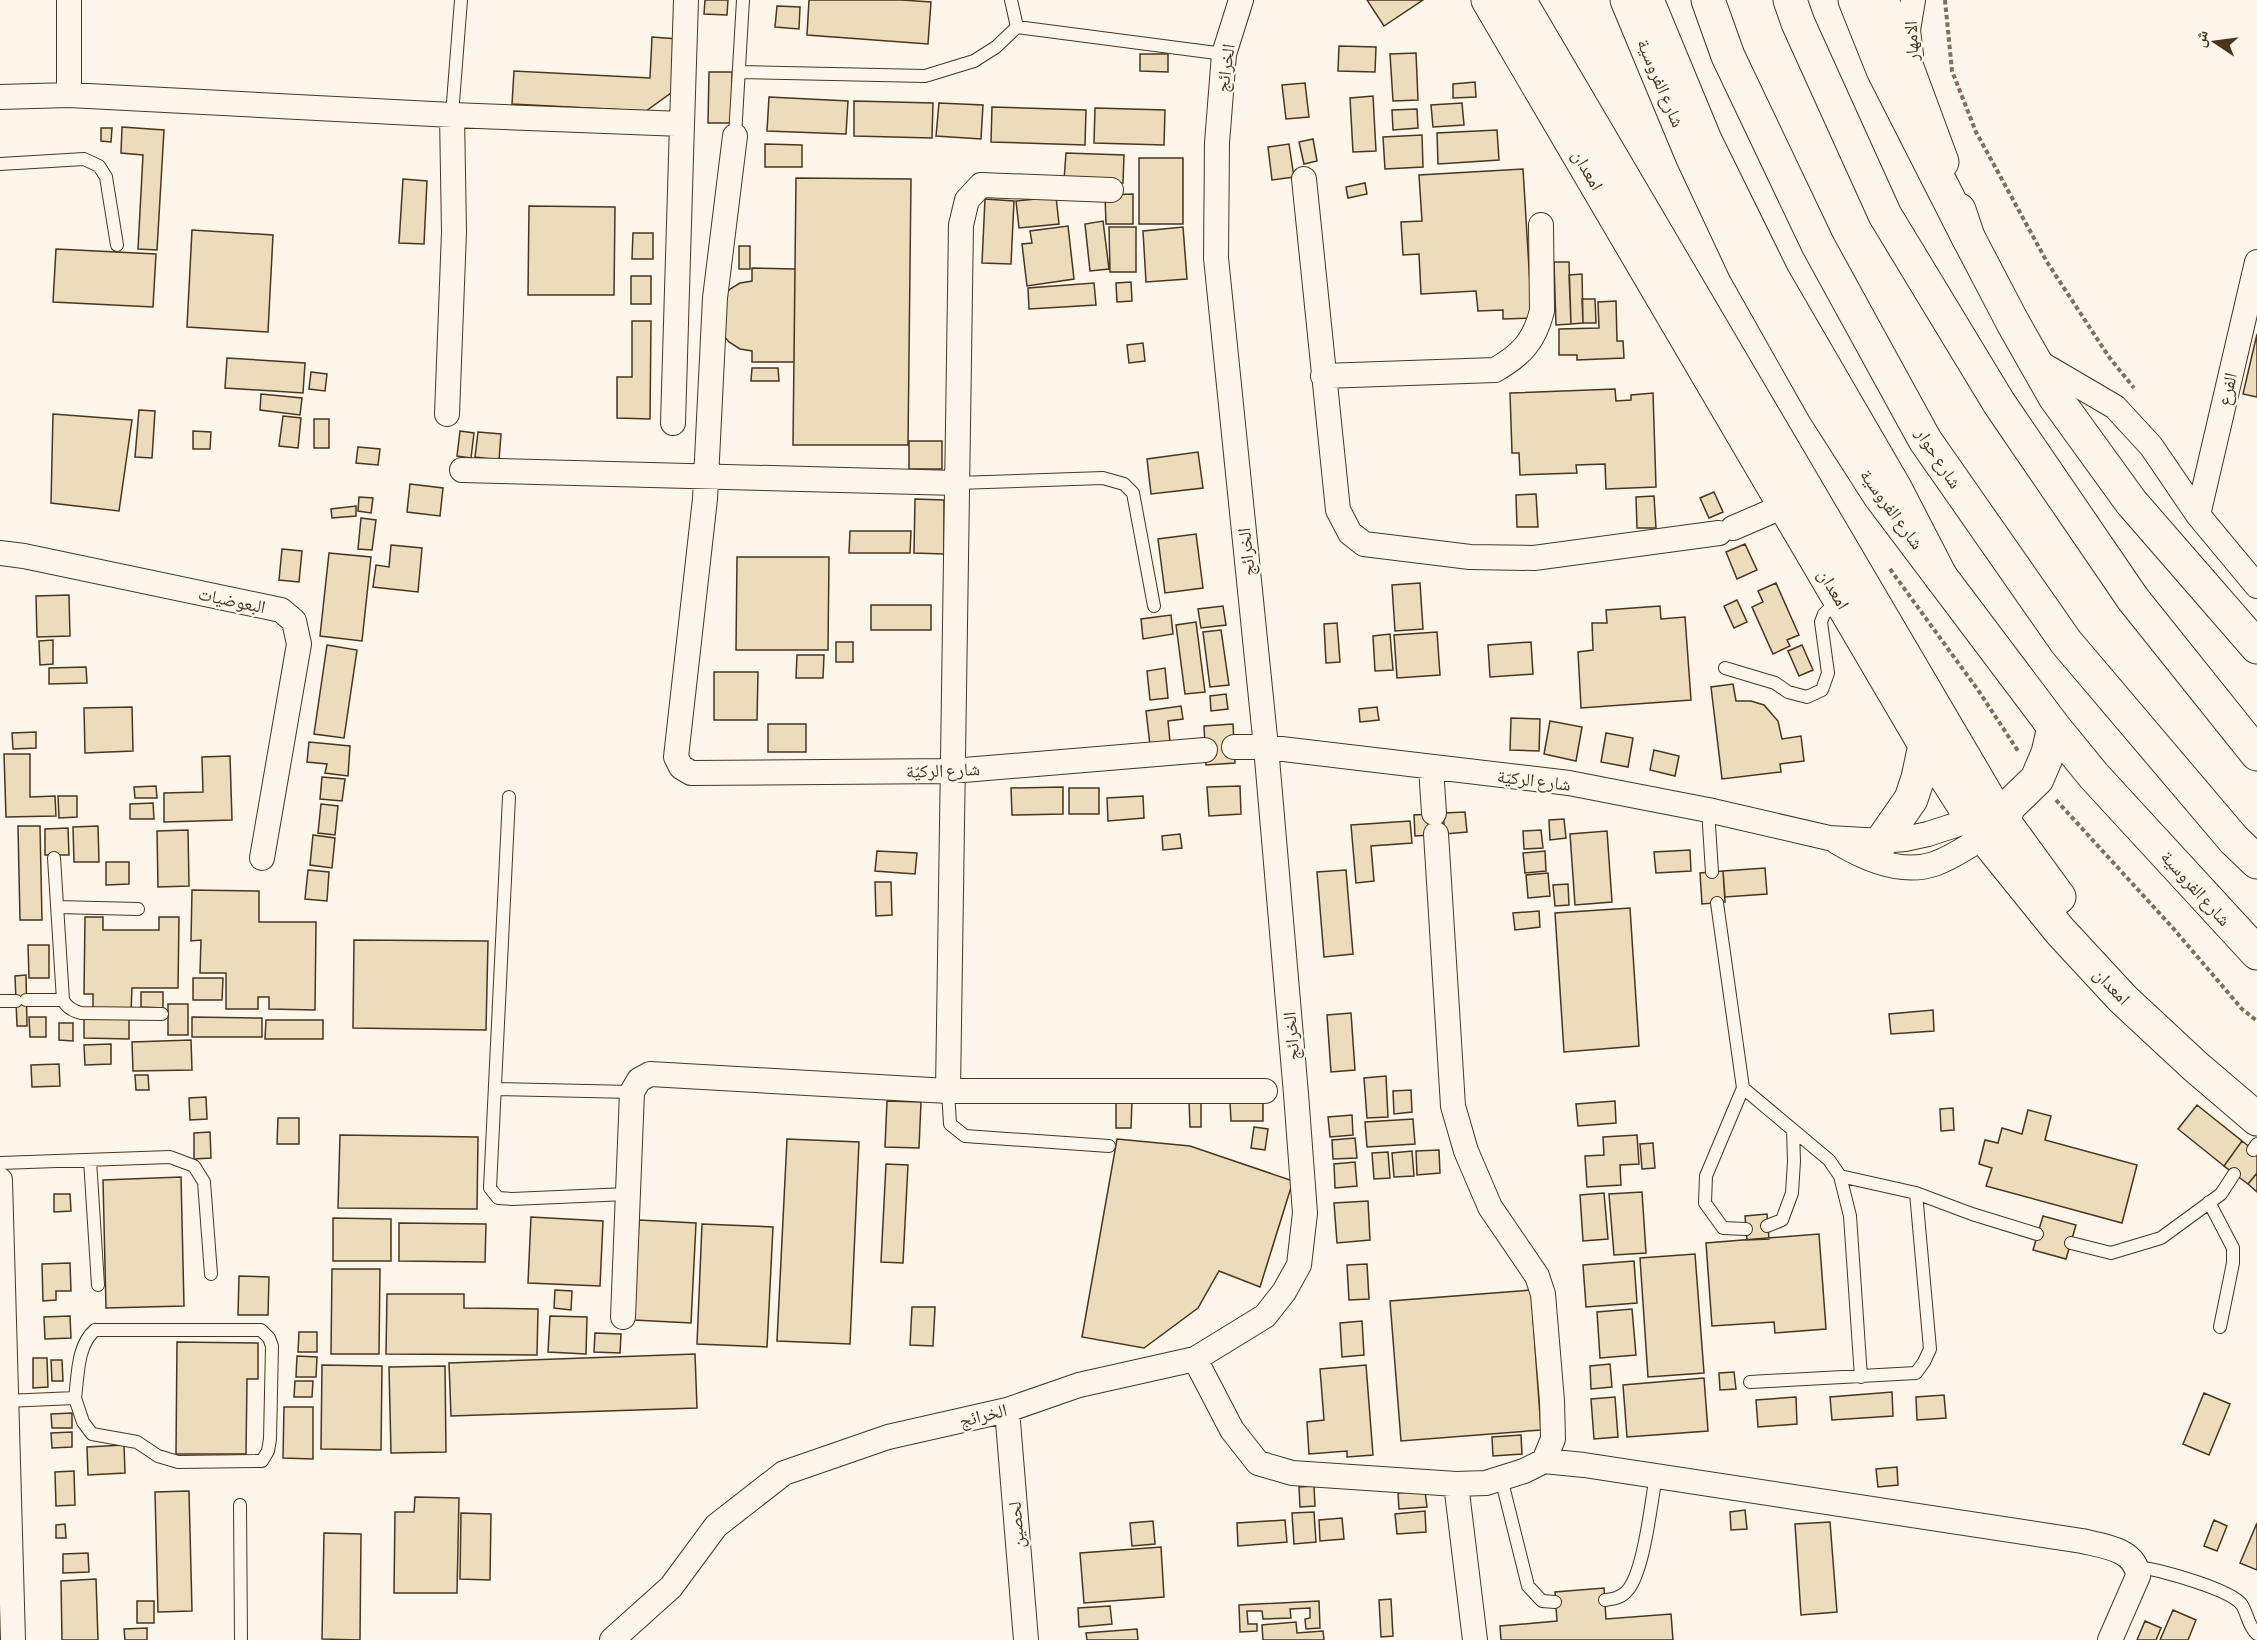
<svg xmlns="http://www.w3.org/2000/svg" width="2257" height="1640" font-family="'Asap Condensed','Noto Naskh Arabic',sans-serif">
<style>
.building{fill:#ecdcbc;stroke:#4a3520;stroke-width:1.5}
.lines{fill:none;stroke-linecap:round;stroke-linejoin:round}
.lane-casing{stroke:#4a3520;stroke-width:14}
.street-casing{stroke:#4a3520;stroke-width:26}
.secondary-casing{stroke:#4a3520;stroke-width:35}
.highway-casing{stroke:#4a3520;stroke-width:35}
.path{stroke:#7f6f5c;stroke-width:4;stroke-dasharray:4.5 3;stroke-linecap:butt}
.lane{stroke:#fbf6e9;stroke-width:12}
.street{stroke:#fbf6e9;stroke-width:24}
.secondary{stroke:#fbf6e9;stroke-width:33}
.highway{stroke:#fbf6e9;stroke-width:33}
.labels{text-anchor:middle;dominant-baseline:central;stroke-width:4.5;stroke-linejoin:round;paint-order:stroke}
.street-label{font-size:18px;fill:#4a3520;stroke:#fbf6e9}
</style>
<rect width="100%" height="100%" fill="#fbf6e9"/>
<path class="building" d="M705,0H728L727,15L704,14Z
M809,0H902L931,2L928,44L807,35Z
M1367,0H1423L1384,26Z
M777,6L800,7L799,29L775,27Z
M652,37L678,39L675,90L646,111L512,104L514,71L650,78Z
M1339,46L1376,47L1375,72L1338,71Z
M1416,53L1418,100L1393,101L1390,54Z
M1140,54H1168V72L1140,71Z
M709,72H732V123H708Z
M1475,82L1476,97L1453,98V84Z
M1305,83L1309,117L1286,119L1282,85Z
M1373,96L1376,151L1353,152L1350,98Z
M769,97L848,101L846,134L767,131Z
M854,101L933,103L932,138L854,136Z
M939,103L983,105L981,139L936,136Z
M1462,103L1464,125L1433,127L1431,105Z
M992,107L1086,110L1085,145L991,142Z
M1095,108L1165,110L1164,145L1094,143Z
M1417,109L1418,128L1393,130L1392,110Z
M122,127L164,130L157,250L138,249L143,155L121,153Z
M101,128H112L111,142L101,141Z
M1497,130L1499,160L1438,164L1437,133Z
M1422,135L1423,167L1385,169L1383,137Z
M1313,139L1317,161L1304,164L1299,142Z
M765,144L802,145V167H765Z
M1289,144L1294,177L1272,180L1268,147Z
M1066,153L1124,155L1123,183L1064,180Z
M1139,158H1183V224H1139Z
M1523,169L1532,318L1503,319V310L1478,311L1476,291L1421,294L1419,254L1403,255L1401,222L1422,221L1419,175Z
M796,178L911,179L908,445H793Z
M403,179L427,181L424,244L399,243Z
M1365,183L1367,194L1348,198L1346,187Z
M1133,194V224H1106L1105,195Z
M1056,197L1059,224L1019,228L1016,201Z
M985,199L1014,201L1011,264L982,263Z
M529,206L615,207L614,295H528Z
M1103,221L1109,269L1090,271L1085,224Z
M1068,226L1074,279L1027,286L1022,244L1032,243L1030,231Z
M1109,227H1136V272H1110Z
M1183,227L1187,279L1146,282L1143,231Z
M192,230L273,235L268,332L187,327Z
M633,233H653V259H632Z
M739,246H750V269H739Z
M56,249L156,254L153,307L53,302Z
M1554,262H1569L1571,324L1556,325Z
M752,268L795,269L794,362H752V351L740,349L729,342L721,333L722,298L730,289L740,283L752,281Z
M1582,274L1583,323L1571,324L1569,275Z
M631,276H651V304H631Z
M1131,282L1132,301L1117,302L1116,283Z
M1094,283L1096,305L1029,309L1028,288Z
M1582,299H1595L1596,323H1583Z
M1616,301L1617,341H1623L1624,358L1577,360V355H1559V329L1599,328L1598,302Z
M632,321H651L650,419L617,418V377H632Z
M2257,334V397L2243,394Z
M1143,343L1145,361L1129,363L1127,345Z
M227,358L305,363L303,393L225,388Z
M752,368H778L779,381H751Z
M311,372L327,374L325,391L309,389Z
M1615,389L1616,401L1631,400V395L1653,393L1656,487L1606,489L1605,464L1576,465L1577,473L1520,475L1519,453H1512L1510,393Z
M261,394L302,398L300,415L260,410Z
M139,410L155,411L152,458L135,457Z
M53,414L132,420L119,511L51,503Z
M283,416L301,418L298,448L279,446Z
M314,419H329V448H314Z
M193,431L211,432L210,449H193Z
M460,431L474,433L471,458L457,456Z
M478,432L501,434L499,460L475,457Z
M909,441H942V469H909Z
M358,447L380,449L378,465L356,463Z
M1198,452L1203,488L1151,494L1147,459Z
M410,484L443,488L440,516L407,512Z
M1714,492L1723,512L1709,518L1700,498Z
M1536,494L1538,527H1517L1516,495Z
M1654,496L1656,528H1637L1636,497Z
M359,497L373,498L371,513L358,511Z
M915,499L944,500V554L914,553Z
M356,506V516L332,518L331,509Z
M361,518L376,520L372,550L358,549Z
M850,531H911L910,553H849Z
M1196,534L1203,588L1165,593L1158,539Z
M1745,544L1757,570L1737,579L1726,552Z
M391,545L422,548L418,592L373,587L376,565L389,567Z
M282,549L302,551L299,582L279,580Z
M329,553L371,557L362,641L320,636Z
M737,557H829L828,650H736Z
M1420,583L1423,629L1395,631L1392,585Z
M1776,583L1799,635L1787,640L1790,646L1773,654L1752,607L1763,602L1758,591Z
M69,595L70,636L37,637L36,596Z
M1737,600L1747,622L1734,628L1724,606Z
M871,605H931V630H871Z
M1223,606L1226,625L1201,628L1198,609Z
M1660,606L1661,619L1685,617L1691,700L1581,708L1578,652L1593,650L1592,623H1607L1606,610Z
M1171,615L1173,634L1143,639L1141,619Z
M1196,622L1205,692L1185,694L1176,625Z
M1337,623L1340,662L1326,663L1324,624Z
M1221,630L1229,685L1210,687L1203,632Z
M1437,632L1440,675L1397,678L1394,635Z
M1390,634L1393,670L1375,671L1373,636Z
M53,640V664L40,665L39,641Z
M836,642H853V662H836Z
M1531,642L1533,674L1490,677L1488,645Z
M327,645L357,650L344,738L314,734Z
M1802,645L1813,670L1799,676L1788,651Z
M797,655H824L823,678H796Z
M86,667L87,683L49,684V668Z
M1165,668L1168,698L1150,700L1147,671Z
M714,672H758L757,720H714Z
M1733,684L1736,701H1751L1764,705L1778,721L1782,739L1801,736L1804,761L1780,764L1781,772L1722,779L1711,687Z
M1226,694L1228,709L1211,711L1210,696Z
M1181,706L1183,719L1168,721L1170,742L1150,745L1146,711Z
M132,707L133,751L85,753L84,708Z
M1377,707L1379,720L1360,722L1359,709Z
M1511,718L1540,719L1539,751L1510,750Z
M1550,721L1582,727L1576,761L1544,754Z
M768,724H806V752H768Z
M1233,724L1235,763L1206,765L1204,726Z
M36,732V748L13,749L12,733Z
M1606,733L1633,738L1628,767L1601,762Z
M309,742L350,746L348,776L325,773L327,764L307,762Z
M1654,750L1679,756L1675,776L1650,770Z
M4,754H30V797L55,796L56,816L6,817Z
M230,756L232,820L164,822V793L203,792L202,757Z
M322,777L345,779L342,801L320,799Z
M156,786L157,798H135L134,787Z
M1240,786L1241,814L1209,816L1207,787Z
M1063,787V814L1012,815L1011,788Z
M1069,788H1099V814H1069Z
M58,796H77V817L59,818Z
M1143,796L1144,818L1108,821L1107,798Z
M153,803L154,819H130V804Z
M321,804L338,806L335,835L318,833Z
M1465,812L1467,832L1445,834L1443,813Z
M1428,814L1430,835L1415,836L1414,815Z
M1564,819L1566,838L1550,840L1549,820Z
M1410,821L1412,843L1371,846L1374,881L1356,883L1351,825Z
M18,826H40L42,920H20Z
M98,826L99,862H74L73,827Z
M68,828L69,855H45V829Z
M188,830L189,886L158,887L157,831Z
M1541,830L1543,848L1524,849L1523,831Z
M1607,831L1612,902L1575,905L1570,834Z
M1180,834L1182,848L1163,850L1162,836Z
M313,835L335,838L332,868L310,865Z
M1690,850L1691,871L1656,873L1654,852Z
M877,851L917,853L915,874L875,871Z
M1545,851L1546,871L1525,873L1523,853Z
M106,862H129V884L106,885Z
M1765,868L1767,894L1725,897L1723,871Z
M308,870L329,872L327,901L305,899Z
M1346,870L1353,954L1324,957L1317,872Z
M1723,871L1725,902L1702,904L1700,873Z
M1548,873L1550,896L1528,898L1526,875Z
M875,882H891L892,915L876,916Z
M1568,884L1569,905L1555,906L1553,885Z
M192,890L259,891V922H316L315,1010L269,1009V997H258V1009H226V973H200L201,940L191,941Z
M1630,908L1639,1046L1564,1052L1555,913Z
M1539,911L1540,927L1515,930L1513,913Z
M85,917H103V930H159V917H179L178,988H132L131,1011H93V994H84Z
M354,940L488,941L486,1030L353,1028Z
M28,945H49V978H29Z
M26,975L27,1026H17L15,976Z
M193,978H223L222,1000H193Z
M141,992H163V1008L141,1007Z
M168,1004H188V1035H168Z
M1933,1010L1934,1031L1891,1034L1889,1014Z
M1351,1013L1355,1070L1331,1072L1327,1015Z
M84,1016H129V1039L84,1038Z
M29,1017H46V1037H30Z
M192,1017L262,1018V1037H192Z
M266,1020H323V1039H265Z
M59,1023H73V1041L59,1040Z
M191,1040L192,1070L133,1071L132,1042Z
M111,1044V1064L85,1065L84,1045Z
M59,1064L60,1086L32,1087L31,1065Z
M135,1075H148L149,1090H136Z
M1386,1076L1388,1117L1367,1118L1364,1078Z
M1411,1090L1412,1112L1394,1114L1393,1091Z
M206,1097L207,1119L190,1120L189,1098Z
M1201,1100V1127H1190L1189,1101Z
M887,1101L921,1102L919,1148L885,1147Z
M1116,1101H1132L1131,1128H1116Z
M1615,1101L1616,1123L1578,1126L1576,1104Z
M1230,1103H1263V1121H1231Z
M2197,1105L2242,1141L2224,1166L2178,1129Z
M1953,1108L1954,1130L1941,1131L1940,1109Z
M2028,1110L2051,1116L2045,1140L2137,1165L2122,1223L1986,1186L1992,1168L1979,1164L1985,1140L1998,1143L2002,1128L2022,1134Z
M1352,1115L1353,1135L1330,1137L1328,1117Z
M278,1118H299V1144H277Z
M1413,1119L1415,1144L1367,1147L1365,1122Z
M1254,1127L1268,1129L1265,1150L1251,1148Z
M210,1132L211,1158L194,1159V1133Z
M340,1135L478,1137L477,1209L338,1208Z
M1637,1135L1639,1164L1620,1165L1621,1185L1587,1187L1585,1156L1604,1155L1603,1137Z
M1355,1138L1357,1158L1333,1159L1332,1140Z
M787,1139L859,1142L850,1344L777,1341Z
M1117,1139L1190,1146L1293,1181L1260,1287L1219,1271L1198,1308L1144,1348L1082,1337Z
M2242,1141L2257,1153V1173L2248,1184L2224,1166Z
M1653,1143L1655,1168L1642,1169L1640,1144Z
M1439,1150L1440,1173L1417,1175L1416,1151Z
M1412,1151L1414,1176L1394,1177L1392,1153Z
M1388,1152L1390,1178L1374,1179L1372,1153Z
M1355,1162L1357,1186L1335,1188L1334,1164Z
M886,1164L908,1165L903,1263L881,1262Z
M2257,1173V1192L2248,1184Z
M181,1177L184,1306L106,1308L103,1180Z
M1642,1192L1646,1253L1614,1255L1609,1194Z
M1604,1193L1608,1239L1583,1241L1580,1195Z
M54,1194H70L71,1211L54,1212Z
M1368,1201L1370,1240L1337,1243L1334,1203Z
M1767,1214L1769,1239L1747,1240L1745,1216Z
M2043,1216L2076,1225L2066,1259L2033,1250Z
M531,1217L603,1221L600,1286L528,1283Z
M333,1218L391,1219V1261H333Z
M639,1220L696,1223L691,1323L634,1320Z
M399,1223L486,1224L485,1262L399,1261Z
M702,1224L773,1227L767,1347L697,1344Z
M1819,1234L1826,1329L1775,1333L1774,1322L1712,1326L1706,1243Z
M1695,1254L1704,1373L1648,1377L1640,1258Z
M1634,1261L1637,1303L1586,1307L1583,1265Z
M70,1263L71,1291H56V1300L43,1301L42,1264Z
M1367,1264L1369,1299L1349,1300L1347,1265Z
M332,1269H380L379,1354H331Z
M239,1276L269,1277L268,1315H238Z
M555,1290L572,1291L571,1310L554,1308Z
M1531,1290L1541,1430L1401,1441L1390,1301Z
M387,1294H464V1308L538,1309L537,1355L386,1354Z
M912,1307H935L933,1346L910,1345Z
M1632,1309L1636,1355L1600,1358L1597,1312Z
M70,1316L71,1338L45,1339L44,1317Z
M550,1316L587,1317L586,1354L548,1352Z
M1362,1321L1364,1355L1342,1357L1340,1323Z
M299,1332H317V1352H298Z
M595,1333L621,1334L620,1353L594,1352Z
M177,1342L258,1343V1379H247L246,1454H176Z
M695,1354L697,1408L451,1416L449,1363Z
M297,1356L317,1357L316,1377H296Z
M33,1358H47L48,1387L33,1388Z
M51,1360H62L63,1381H52Z
M1610,1364L1612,1387L1591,1389L1590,1366Z
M322,1365L382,1366L381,1450L321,1449Z
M1366,1365L1373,1455L1347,1457V1451L1309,1454L1307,1422L1324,1420L1320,1369Z
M445,1366L446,1452L391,1453L389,1367Z
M1734,1372L1736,1389L1720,1390L1719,1373Z
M1704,1378L1708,1431L1627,1437L1623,1385Z
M295,1381H313L312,1397H294Z
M1892,1392L1893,1416L1832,1420L1830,1397Z
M2204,1393L2230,1404L2209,1455L2183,1444Z
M1944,1395L1946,1418L1917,1420L1916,1397Z
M1615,1397L1618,1437L1594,1439L1591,1399Z
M1796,1397L1797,1424L1758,1427L1756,1400Z
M284,1407H313V1459L283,1458Z
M72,1413V1428H52L51,1414Z
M72,1432V1447L52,1448L51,1433Z
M1521,1435L1522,1454L1493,1456L1492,1437Z
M124,1445L125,1473L88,1475L87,1447Z
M1897,1467L1898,1485L1878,1487L1876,1469Z
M74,1471L75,1505L56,1506L55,1472Z
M1314,1486L1315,1506L1300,1507L1299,1487Z
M189,1491L192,1611L158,1612L155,1492Z
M1425,1491L1427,1507L1399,1509L1398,1493Z
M415,1497L459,1498L457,1593H394L395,1512H414Z
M1745,1510L1747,1529L1731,1530L1730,1512Z
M1425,1511L1426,1532L1397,1534L1395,1514Z
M1314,1512L1316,1542L1294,1544L1292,1513Z
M461,1513L491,1514L490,1580L460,1579Z
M1342,1518L1344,1539L1320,1541L1319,1520Z
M1285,1520L1287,1542L1238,1546L1237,1523Z
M2214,1520L2227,1526L2217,1551L2204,1546Z
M1153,1521L1155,1544L1132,1546L1130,1523Z
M1830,1522L1837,1612L1801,1615L1795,1524Z
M2257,1523V1570L2240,1563Z
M65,1524L66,1538H56V1525Z
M324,1533L361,1534L360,1640L322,1639Z
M1161,1547L1164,1597L1084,1603L1080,1553Z
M88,1553L89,1572L63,1573V1554Z
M96,1579L98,1640H62L61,1581Z
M1604,1588L1606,1619L1671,1614L1673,1640H1501L1500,1626L1557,1621L1555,1592Z
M1391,1599L1393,1636L1381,1637L1379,1600Z
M137,1601H154V1623H137Z
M1319,1601L1320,1628L1306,1629L1305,1619L1310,1618V1608L1290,1609L1291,1618L1263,1619L1262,1611H1247L1248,1624H1257V1631L1240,1632L1239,1605Z
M1110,1606L1112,1624L1079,1627L1078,1608Z
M2173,1610L2196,1620L2188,1640H2160Z
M2145,1621L2161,1628L2156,1640H2137Z
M1296,1622L1297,1633L1323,1631L1324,1640H1263L1262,1625Z
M147,1628V1640H125L124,1629Z
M1137,1629L1138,1640H1087L1086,1633Z"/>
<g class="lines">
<g class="lane-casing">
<path id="lane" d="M1011,0L1017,27
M739,72L925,76L974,61L996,47L1017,27L1224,54
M452,115L461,0
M735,136L743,0
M0,164L84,159L99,166L106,177L117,245
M957,483L1103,478L1124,484L1133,493L1154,606
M1725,668L1775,683L1788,692L1807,697L1822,690L1828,673L1821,622L1824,614L1839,600
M509,797L490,1188L498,1198L512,1199L627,1194
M1708,810L1712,872
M54,858L63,1000C67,1008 73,1011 81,1013L162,1014
M1717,903L1743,1088L1829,1160L1840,1176L1850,1216L1861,1377
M57,907L138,909
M26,1000H63
M0,1001H16
M1743,1088L1706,1176L1705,1203L1723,1228L1746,1229
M495,1089L632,1092
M948,1091L950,1124L965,1136L1109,1146
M2253,1150L2257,1144
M90,1160L98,1285
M0,1163L170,1157L194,1166L204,1182L211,1274
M1840,1176L1916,1193L1972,1214L2037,1234
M2209,1202L2233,1248V1263L2220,1327
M1767,1226L1782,1220L1792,1193L1794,1161L1793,1130
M2071,1243L2111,1253L2161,1238L2221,1194L2234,1174
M1750,1382L1916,1373L1924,1362L1930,1349L1916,1193
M6,1401L75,1398L83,1422L92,1434L137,1442L158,1456L178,1462L262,1461L268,1451L270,1439L272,1346L269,1338L261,1330H95C77,1345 78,1376 75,1398
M1501,1478L1528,1586L1542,1601L1555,1602
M240,1505L241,1640
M2137,1567C2157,1569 2231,1589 2242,1605C2248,1615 2248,1626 2257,1634
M1605,1600C1613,1599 1620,1598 1626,1592C1644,1575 1651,1502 1656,1476"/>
</g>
<g class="street-casing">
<path id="street" d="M69,0V95
M1911,55L1908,30L1913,0
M0,97L69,95L452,115L682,124L686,0
M735,136L715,298L705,499L676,757L681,767L691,773L952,771L1205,750
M1304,179L1338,510L1350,533L1364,544L1470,557L1534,558L1719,533
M2035,360L2115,407L2151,446L2198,515L2257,586
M1323,376L1495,370C1521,355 1534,342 1542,311L1541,225
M447,414L454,232L452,115
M673,423L682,124
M462,470L957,483
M2198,515L2257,262
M1733,528L1784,506
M0,553L24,556L281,610L294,621L299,644L262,858
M1234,747H1266L1569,783L1708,810L1829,838L1882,841L1905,839L1928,834L1971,820
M1431,767L1434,813
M1436,834L1453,1106L1466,1151L1490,1207L1537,1276L1543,1294L1552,1401L1553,1439L1544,1461L1524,1471L1486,1483L1456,1484
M1837,842C1865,859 1901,875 1934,864C1952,858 1968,846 1984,837
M948,1091L961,225L967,200L981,185L1111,190
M0,1180L13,1640
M623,1317L632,1092L639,1080L650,1074L948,1091H1265
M1195,1359L1232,1430L1258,1463L1292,1473L1456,1484L1475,1640
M1007,1410L1026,1640
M1544,1461L1584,1465L2082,1541C2103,1546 2136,1549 2138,1576L2110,1640
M612,1640L671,1587L716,1526L784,1473L888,1437L1007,1410L1079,1385L1195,1359L1265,1316L1284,1292L1299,1265L1305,1213L1296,1094L1266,747L1216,258L1217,143L1224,54L1241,0"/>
</g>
<g class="secondary-casing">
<path id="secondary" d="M1488,0L1925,745L1984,837L2060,931L2123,999L2195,1066L2257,1119
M1519,0L1994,808L2059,897
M1627,0L1692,156L1745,269L1823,407L1880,496L2054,727L2094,776L2257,953
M1882,0L1942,162
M1959,210L1968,237L2013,323L2055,397L2131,502L2257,647
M1988,833L2004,822L2008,807L2037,779L2048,753L2054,727
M1882,841L1911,799L1918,778L1925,745"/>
</g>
<g class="highway-casing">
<path id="highway" d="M1647,0L1705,140L1773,278L1895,488L1941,577
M1708,0L1728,56L1818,245L1925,440L2066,642L2234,840L2257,862
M1790,0L1798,23L1885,215L1999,403L2133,599L2257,754
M1855,0L1883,70L1968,237"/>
</g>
<path class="path" d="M1945,0L1952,71L1976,132L2047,262L2109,357L2134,388
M1890,569L1978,690L2018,751
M2056,800L2172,927L2242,1009L2257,1021"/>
<use href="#lane" class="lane"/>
<use href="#street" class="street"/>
<use href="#secondary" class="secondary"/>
<use href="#highway" class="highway"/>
</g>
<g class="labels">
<g class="street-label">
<text transform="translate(1911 41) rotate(-92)">الامهار</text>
<text transform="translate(1225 68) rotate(-82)">الخرائج</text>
<text transform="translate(1661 83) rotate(67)">شارع الفروسية</text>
<text transform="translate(1588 170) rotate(60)">امعدان</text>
<text transform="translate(2227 389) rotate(-77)">الفرع</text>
<text transform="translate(1939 458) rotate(57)">شارع حوار</text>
<text transform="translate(1892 509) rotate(54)">شارع الفروسية</text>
<text transform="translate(1246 552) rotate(-96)">الخرائج</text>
<text transform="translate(1834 589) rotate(59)">امعدان</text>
<text transform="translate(232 600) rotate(12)">البعوضيات</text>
<text transform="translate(943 770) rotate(-2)">شارع الركيّة</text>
<text transform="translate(1534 780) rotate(7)">شارع الركيّة</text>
<text transform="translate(2196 888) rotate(48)">شارع الفروسية</text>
<text transform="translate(2112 986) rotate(46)">امعدان</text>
<text transform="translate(1291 1036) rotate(-95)">الخرائج</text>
<text transform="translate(983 1415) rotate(-14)">الخرائج</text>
<text transform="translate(1016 1525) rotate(-95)">لحصين</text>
</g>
</g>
<g transform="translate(2215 42) rotate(283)" stroke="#fbf6e9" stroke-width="4.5" paint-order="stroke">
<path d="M0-4.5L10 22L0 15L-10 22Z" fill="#4a3520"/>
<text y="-9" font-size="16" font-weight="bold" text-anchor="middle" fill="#4a3520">ش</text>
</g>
</svg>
